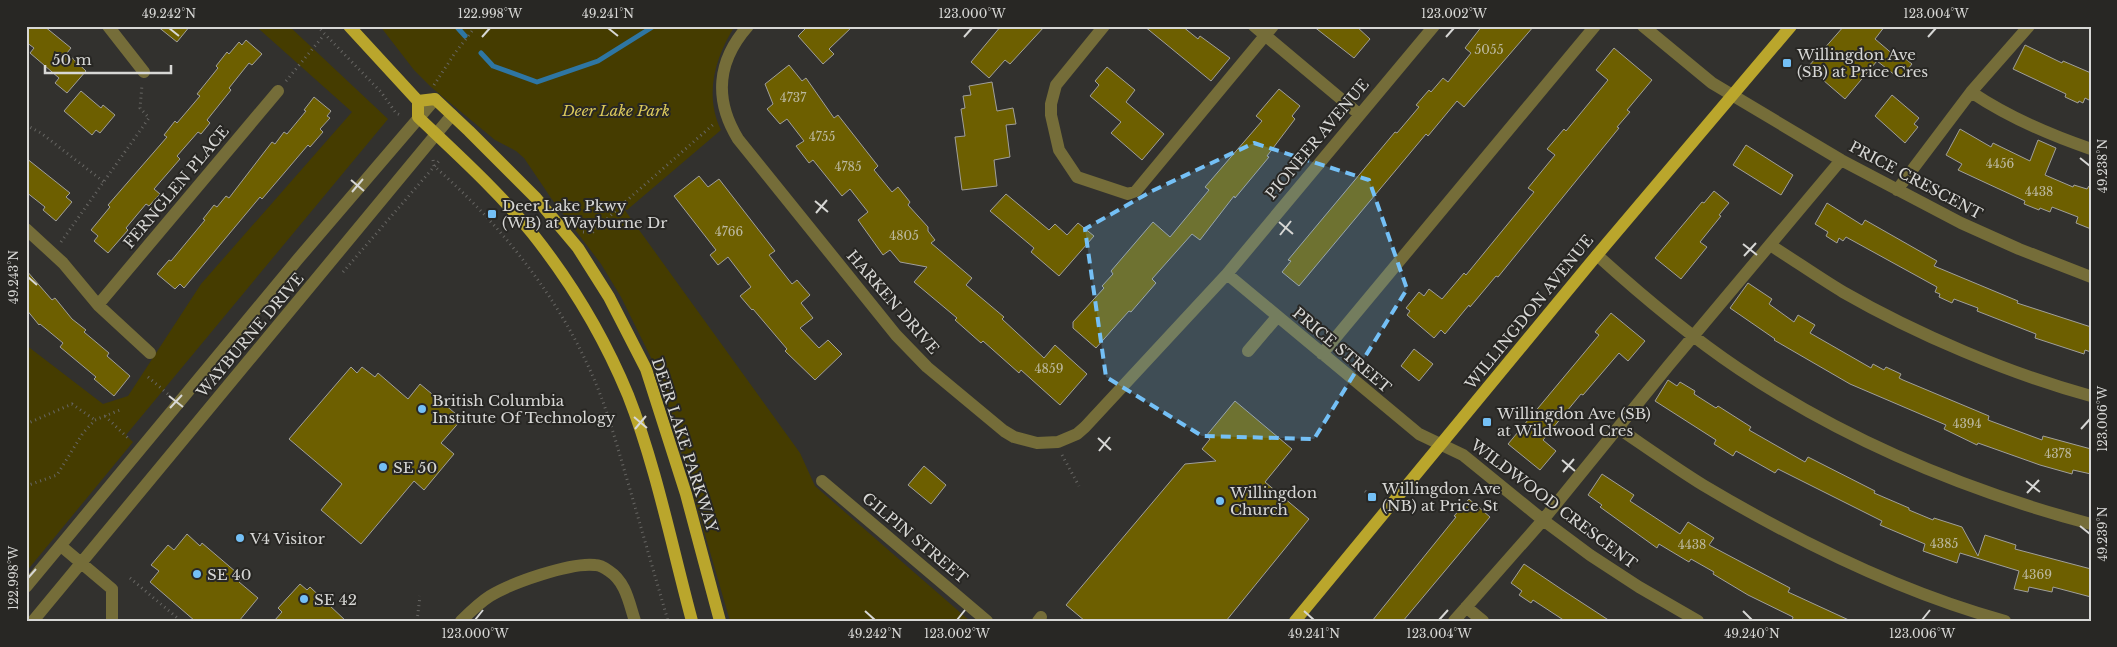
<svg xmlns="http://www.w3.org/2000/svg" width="2117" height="647" font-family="'Libre Baskerville',serif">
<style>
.green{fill:#453c00}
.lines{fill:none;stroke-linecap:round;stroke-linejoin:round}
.stream{stroke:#2e76a3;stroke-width:5}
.building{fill:#6d5f00;stroke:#a09f9b}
.path{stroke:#676663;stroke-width:3;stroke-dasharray:1 4;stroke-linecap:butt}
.minor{stroke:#756d39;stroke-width:12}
.major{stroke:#baa62c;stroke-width:12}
.marked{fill:#74c0f6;fill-opacity:0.2;stroke:#74c0f6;stroke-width:4;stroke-dasharray:10 6;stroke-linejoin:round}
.ticks{fill:none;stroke:#d7d7d5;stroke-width:2}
.poi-dot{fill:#74c0f6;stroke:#282724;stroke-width:2}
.labels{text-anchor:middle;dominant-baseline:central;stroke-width:4;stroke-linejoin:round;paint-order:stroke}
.number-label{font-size:12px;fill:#bcb9a0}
.poi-label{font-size:15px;fill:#d7d7d5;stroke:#282724;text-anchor:start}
.park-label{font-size:15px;font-style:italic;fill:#dac85b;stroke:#282724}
.street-label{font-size:15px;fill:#d7d7d5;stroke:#282724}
.neatline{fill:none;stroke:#d7d7d5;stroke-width:2}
.ticks-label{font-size:12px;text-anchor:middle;fill:#d7d7d5}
</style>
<rect width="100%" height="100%" fill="#32312e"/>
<path class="green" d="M232,26H289L388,119L126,435L133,442L26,572V345L103,404L128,396L201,284L352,112L259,29Z
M380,26H735C715,57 704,95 721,130L627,210L624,209L800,453L815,486L970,621H730L658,372L621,297L601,264L551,198L524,158L516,151L495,140L431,87L414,70Z"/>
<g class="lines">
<path class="stream" d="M456,26L465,36
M481,53L493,66L537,82L598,61L654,26"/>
</g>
<path class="building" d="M26,26H44L71,48L67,53L86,71L67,93L55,83L59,78L30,53L34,48L26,42Z
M157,26H190L177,42Z
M808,26H853L829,49L834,54L823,64L798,36Z
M1001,26H1045L1010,64L1005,60L989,78L971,62Z
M1144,26H1182L1198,39L1200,36L1230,58L1211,81Z
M1313,26H1356L1370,39L1354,58Z
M1482,26H1534L1464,107L1457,101L1428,136L1426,134L1299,286L1282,272L1291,261L1288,260L1395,132L1397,133L1419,107L1416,105L1429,90L1431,92L1443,78L1448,82L1471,53L1465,48Z
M1844,26H1885L1875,39L1895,56L1898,53L1912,64L1900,79L1877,61L1845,99L1808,67Z
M246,40L262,54L252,65L249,63L229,88L231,90L207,120L210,123L201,134L198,132L177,156L180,159L154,189L160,194L149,206L146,204L126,228L128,230L108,253L94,241L98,236L91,230L110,207L108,205L167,137L164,135L175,121L177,123L200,96L197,94L218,68L216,66L227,52L229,54L239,42L242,45Z
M2025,45L2062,63L2063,61L2091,73V101L2085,98L2083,103L2079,101L2078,103L2065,97L2066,94L2013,69Z
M1614,48L1652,80L1627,110L1630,112L1617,127L1619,128L1498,277L1496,276L1470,307L1469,305L1445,334L1441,330L1434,338L1407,315L1410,311L1406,308L1419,292L1424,296L1429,289L1442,299L1464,273L1466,275L1534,192L1528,188L1555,155L1547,149L1564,129L1566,131L1608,80L1596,70Z
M789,65L802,81L806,78L834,118L838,115L878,166L874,170L892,192L898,187L910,202L908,205L928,227V231L935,240L931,243L972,278L966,285L1004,317L1002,319L1044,358L1055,345L1087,374L1060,405L1021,370L1019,373L983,341L981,343L955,320L957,318L914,282L927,267L900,262L890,250L883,255L858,220L868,212L850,189L842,196L813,160L809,163L796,146L804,141L787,119L780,124L767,109L773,104L765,84Z
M1107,67L1135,90L1126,102L1164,134L1142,160L1111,133L1121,122L1090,96L1099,85L1095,81Z
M992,82L997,111L1013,108L1016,124L1006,125L1010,157L994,160L997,186L962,190L955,137L965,136L961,109L965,108L963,96L971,95L969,86Z
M1279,89L1300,106L1292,116L1295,119L1267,156L1269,157L1235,198L1234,196L1200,240L1192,234L1152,279L1156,283L1131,312L1129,311L1096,348L1073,328V322L1104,288L1102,286L1113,274L1111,271L1153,222L1170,237L1209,190L1205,187L1262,121L1256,116Z
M81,91L101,108L103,105L115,115L100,133L96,130L92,135L64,111Z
M1892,95L1919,118L1914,124L1918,127L1905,143L1875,116Z
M314,97L331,111L327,116L330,118L320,129L323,132L310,147L308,145L262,199L260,197L184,288L180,284L175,289L157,274L169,260L171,261L205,220L203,219L214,205L217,207L226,196L229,198L272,142L275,144L284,132L287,134L306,111L304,110Z
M1960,129L1991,147L1993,143L2030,161L2038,140L2056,148L2045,175L2073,187L2074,185L2087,189L2089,186H2091V229L2076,223L2078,217L2052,207L2050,212L2040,208L2039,210L2024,204L2025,201L1958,170L1962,164L1946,155Z
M1746,145L1793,175L1781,195L1733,165Z
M26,158L70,193L66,197L72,202L56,221L43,210L45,207L26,192Z
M699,176L708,187L719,179L775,251L769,255L792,284L797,280L810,295L801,303L813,318L800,328L819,348L828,340L842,354L815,380L785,351L787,349L753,309L752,310L740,296L751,287L728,257L718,265L710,255L716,250L674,196Z
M1714,191L1729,203L1719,215L1721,216L1700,242L1707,247L1681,279L1655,258L1702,202L1704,203Z
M1006,194L1049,230L1055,224L1067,235L1078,223L1094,236L1059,276L1031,252L1034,248L990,211Z
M1827,203L1862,225L1865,220L1937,261L1934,266L2018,301L2017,303L2091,327V352L2085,350L2084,354L2035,338L2036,334L1977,311L1978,308L1954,299L1952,303L1939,297L1940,294L1935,292L1937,287L1846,237L1843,241L1839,238L1837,243L1826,236L1828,232L1815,224Z
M26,270L52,300L55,298L72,319L86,330L84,332L109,353L107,356L130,376L114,396L94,379L96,377L60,347L63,343L40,324L39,325L26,309Z
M1748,283L1772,299L1769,304L1794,322L1798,315L1815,325L1810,333L1871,368L1873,364L1884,370L1886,367L1901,374L1899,378L1903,380L1989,416L1988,420L2042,440L2043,436L2091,449V474L2073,470L2072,474L2040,465L1978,443L1977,445L1944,429L1946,425L1850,384L1774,340L1775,339L1730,308Z
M1611,313L1645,341L1628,361L1619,353L1583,395L1581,394L1543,440L1556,451L1540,470L1508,444L1599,335L1595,332Z
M1414,349L1433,364L1419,381L1401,366Z
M351,367L357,373L362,367L375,377L378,373L408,399L420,384L462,419L441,443L454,454L424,490L414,481L361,544L321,510L342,484L289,439Z
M1668,380L1677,386L1680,382L1695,391L1694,394L1716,408L1718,406L1751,427L1749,430L1805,462L1808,457L1875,491L1874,493L1909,508V510L1933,520L1934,518L1962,527L1978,556L1985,535L2016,545L2015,549L2091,569V597L2053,587L2052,592L2029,587L2028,592L2014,589L2019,571L1960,553L1957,563L1923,551L1925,544L1880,525L1882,521L1778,469L1775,473L1736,451L1733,456L1714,444L1716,440L1655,401Z
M1235,401L1292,449L1265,482L1309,519L1226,621H1085L1066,605L1185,464L1216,461L1202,449L1210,439L1206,436Z
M924,466L946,485L931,504L908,485Z
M1602,474L1634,495L1630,501L1680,534L1688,522L1714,538L1709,545L1790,588L1788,592L1851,621H1792L1793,617L1748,595L1713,574L1714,572L1691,559L1689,562L1659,544L1657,548L1600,507L1602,505L1588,495Z
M1469,499L1490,517L1403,621H1372L1456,517L1454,516Z
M187,534L200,546L202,543L243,578L239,582L258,598L239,621H195L150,582L159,571L151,565L168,545L174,550Z
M1524,564L1564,591L1610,621H1565L1533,600L1531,603L1519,595L1522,591L1511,583Z
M300,584L307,590L310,587L346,621H274L282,612L278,608Z"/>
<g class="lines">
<path class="path" d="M317,26L381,92L396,113L402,116
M286,81L324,35
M434,85L455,53L476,26
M26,125L41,133L104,182
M433,160L434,166C498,222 555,292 590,370C607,407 617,446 629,486C642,531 655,576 668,621
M583,232L592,233L625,202L715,123
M61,242L149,118L140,108L142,85
M343,272L439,161
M148,377L169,395
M105,416L130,440
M26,424L72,404L95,420
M1062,455L1079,486
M26,486L57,475L83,433L95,420L120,410
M1365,491L1372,497
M130,578L181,621
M417,621L420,596"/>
<path class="minor" d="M108,26L144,72
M748,26C717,61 714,100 738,139L896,335L927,367L1004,431L1014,437L1037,443L1058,442L1077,434L1085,427L1227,274L1434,26
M1104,26L1056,85L1051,104V115L1059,150L1077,177L1128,194L1136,191L1273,26
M1254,26L1359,114
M1643,26L1712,83L1841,160L1961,223L2019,249L2091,277
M1971,92L2029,26
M1897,190L1971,92C2008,117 2050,135 2091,149
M26,229L63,263L98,305L150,353
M1770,245C1794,260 1818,277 1843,292C1916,334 2010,374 2091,396
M1597,255C1640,294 1690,336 1739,369C1845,440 1967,491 2091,524
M1227,274L1419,434L1463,455L1543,520L1590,555L1639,587L1698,621
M98,305L278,91
M1248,351L1277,317
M1322,354L1595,26
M1618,428C1646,447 1674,467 1703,485C1797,541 1899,592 2005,621
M822,481L987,621
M61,546L112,589V621
M26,587L298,259L435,99
M1466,607L1483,621
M33,621L452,115
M461,621C470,612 479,603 490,596C511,583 571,562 595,565C600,565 605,568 609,571C626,582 629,603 635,621
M1038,621L1041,617
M1454,621L1543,520L1669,365L1841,160"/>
<path class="major" d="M349,26L418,101V117C457,154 498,191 532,233C571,282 604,337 628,395C656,466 672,547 692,621
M418,101L435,99L469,131L536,198L578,248L609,297L646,369L686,494L720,621
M1295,621L1597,255L1791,26"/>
</g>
<path class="marked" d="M1254,143L1369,180L1407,289L1314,439L1202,436L1106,377L1085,229L1152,191Z"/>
<path class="ticks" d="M169,28L179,36M608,28L618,36M482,37L490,28M964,37L972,28M1446,37L1454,28M1928,37L1936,28M2080,158L2090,166M351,180L364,191M352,192L363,179M815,201L828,212M816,213L827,200M1279,222L1293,234M1280,235L1291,221M1743,244L1757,255M1744,256L1756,243M28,277L37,285M169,396L183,407M170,408L182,395M634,417L647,428M635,429L646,416M2081,429L2090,419M1098,438L1111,450M1099,451L1110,437M1562,460L1575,471M1563,472L1574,459M2026,481L2040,492M2027,493L2039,480M2080,526L2090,534M28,578L36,569M865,611L875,620M1304,611L1314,620M1743,611L1752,620M475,620L483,610M957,620L965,610M1439,620L1448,610M1922,620L1930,610"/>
<g class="poi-dot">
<rect x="1782" y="58" width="10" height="10" rx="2.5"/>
<rect x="487" y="209" width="10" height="10" rx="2.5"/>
<circle cx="422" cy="409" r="5"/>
<rect x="1482" y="417" width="10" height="10" rx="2.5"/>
<circle cx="383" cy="467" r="5"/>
<rect x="1367" y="492" width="10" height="10" rx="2.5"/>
<circle cx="1220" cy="501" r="5"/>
<circle cx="240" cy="538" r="5"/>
<circle cx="197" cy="574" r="5"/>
<circle cx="304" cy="599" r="5"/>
</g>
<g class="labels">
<g class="number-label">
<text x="1489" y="49">5055</text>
<text x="793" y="97">4737</text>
<text x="822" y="136">4755</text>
<text x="2000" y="163">4456</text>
<text x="848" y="166">4785</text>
<text x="2039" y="191">4438</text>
<text x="729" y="231">4766</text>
<text x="904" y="235">4805</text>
<text x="1049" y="368">4859</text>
<text x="1967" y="423">4394</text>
<text x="2058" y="453">4378</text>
<text x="1944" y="543">4385</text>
<text x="1692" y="544">4438</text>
<text x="2037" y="574">4369</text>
</g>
<g class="poi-label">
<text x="1797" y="54">Willingdon Ave<tspan x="1797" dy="17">(SB) at Price Cres</tspan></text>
<text x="502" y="205">Deer Lake Pkwy<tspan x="502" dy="17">(WB) at Wayburne Dr</tspan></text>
<text x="432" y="400">British Columbia<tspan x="432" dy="17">Institute Of Technology</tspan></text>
<text x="1497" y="413">Willingdon Ave (SB)<tspan x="1497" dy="17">at Wildwood Cres</tspan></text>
<text x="393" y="467">SE 50</text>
<text x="1382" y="488">Willingdon Ave<tspan x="1382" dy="17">(NB) at Price St</tspan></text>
<text x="1230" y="492">Willingdon<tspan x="1230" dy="17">Church</tspan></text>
<text x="250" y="538">V4 Visitor</text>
<text x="207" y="574">SE 40</text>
<text x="314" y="599">SE 42</text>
</g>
<g class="park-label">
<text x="616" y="110">Deer Lake Park</text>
</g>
<g class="street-label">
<text transform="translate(1317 139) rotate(-50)">PIONEER AVENUE</text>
<text transform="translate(1916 180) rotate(28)">PRICE CRESCENT</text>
<text transform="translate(176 187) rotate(-50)">FERNGLEN PLACE</text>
<text transform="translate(893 302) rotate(49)">HARKEN DRIVE</text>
<text transform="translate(1529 312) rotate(-51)">WILLINGDON AVENUE</text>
<text transform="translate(250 335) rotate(-50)">WAYBURNE DRIVE</text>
<text transform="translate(1342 350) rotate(40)">PRICE STREET</text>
<text transform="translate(685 445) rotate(72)">DEER LAKE PARKWAY</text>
<text transform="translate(1554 504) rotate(37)">WILDWOOD CRESCENT</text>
<text transform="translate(915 538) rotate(40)">GILPIN STREET</text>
</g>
</g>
<rect width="2117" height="647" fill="none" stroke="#282724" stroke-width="55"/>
<path d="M45 65v8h126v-8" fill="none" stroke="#d7d7d5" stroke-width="2.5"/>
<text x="52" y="65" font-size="15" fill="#d7d7d5" stroke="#282724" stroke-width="4" paint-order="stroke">50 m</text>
<rect x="28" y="28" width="2062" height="592" class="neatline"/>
<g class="ticks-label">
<text x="169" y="18">49.242°N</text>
<text x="490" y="18">122.998°W</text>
<text x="608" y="18">49.241°N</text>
<text x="972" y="18">123.000°W</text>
<text x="1454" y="18">123.002°W</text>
<text x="1936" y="18">123.004°W</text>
<text transform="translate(2103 166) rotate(-90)" y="4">49.238°N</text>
<text transform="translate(14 277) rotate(-90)" y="4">49.243°N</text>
<text transform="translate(2103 419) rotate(-90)" y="4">123.006°W</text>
<text transform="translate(2103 534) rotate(-90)" y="4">49.239°N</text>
<text transform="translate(14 578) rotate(-90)" y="4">122.998°W</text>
<text x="475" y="638">123.000°W</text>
<text x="875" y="638">49.242°N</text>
<text x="957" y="638">123.002°W</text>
<text x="1314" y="638">49.241°N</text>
<text x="1439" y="638">123.004°W</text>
<text x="1752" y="638">49.240°N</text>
<text x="1922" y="638">123.006°W</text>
</g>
</svg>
